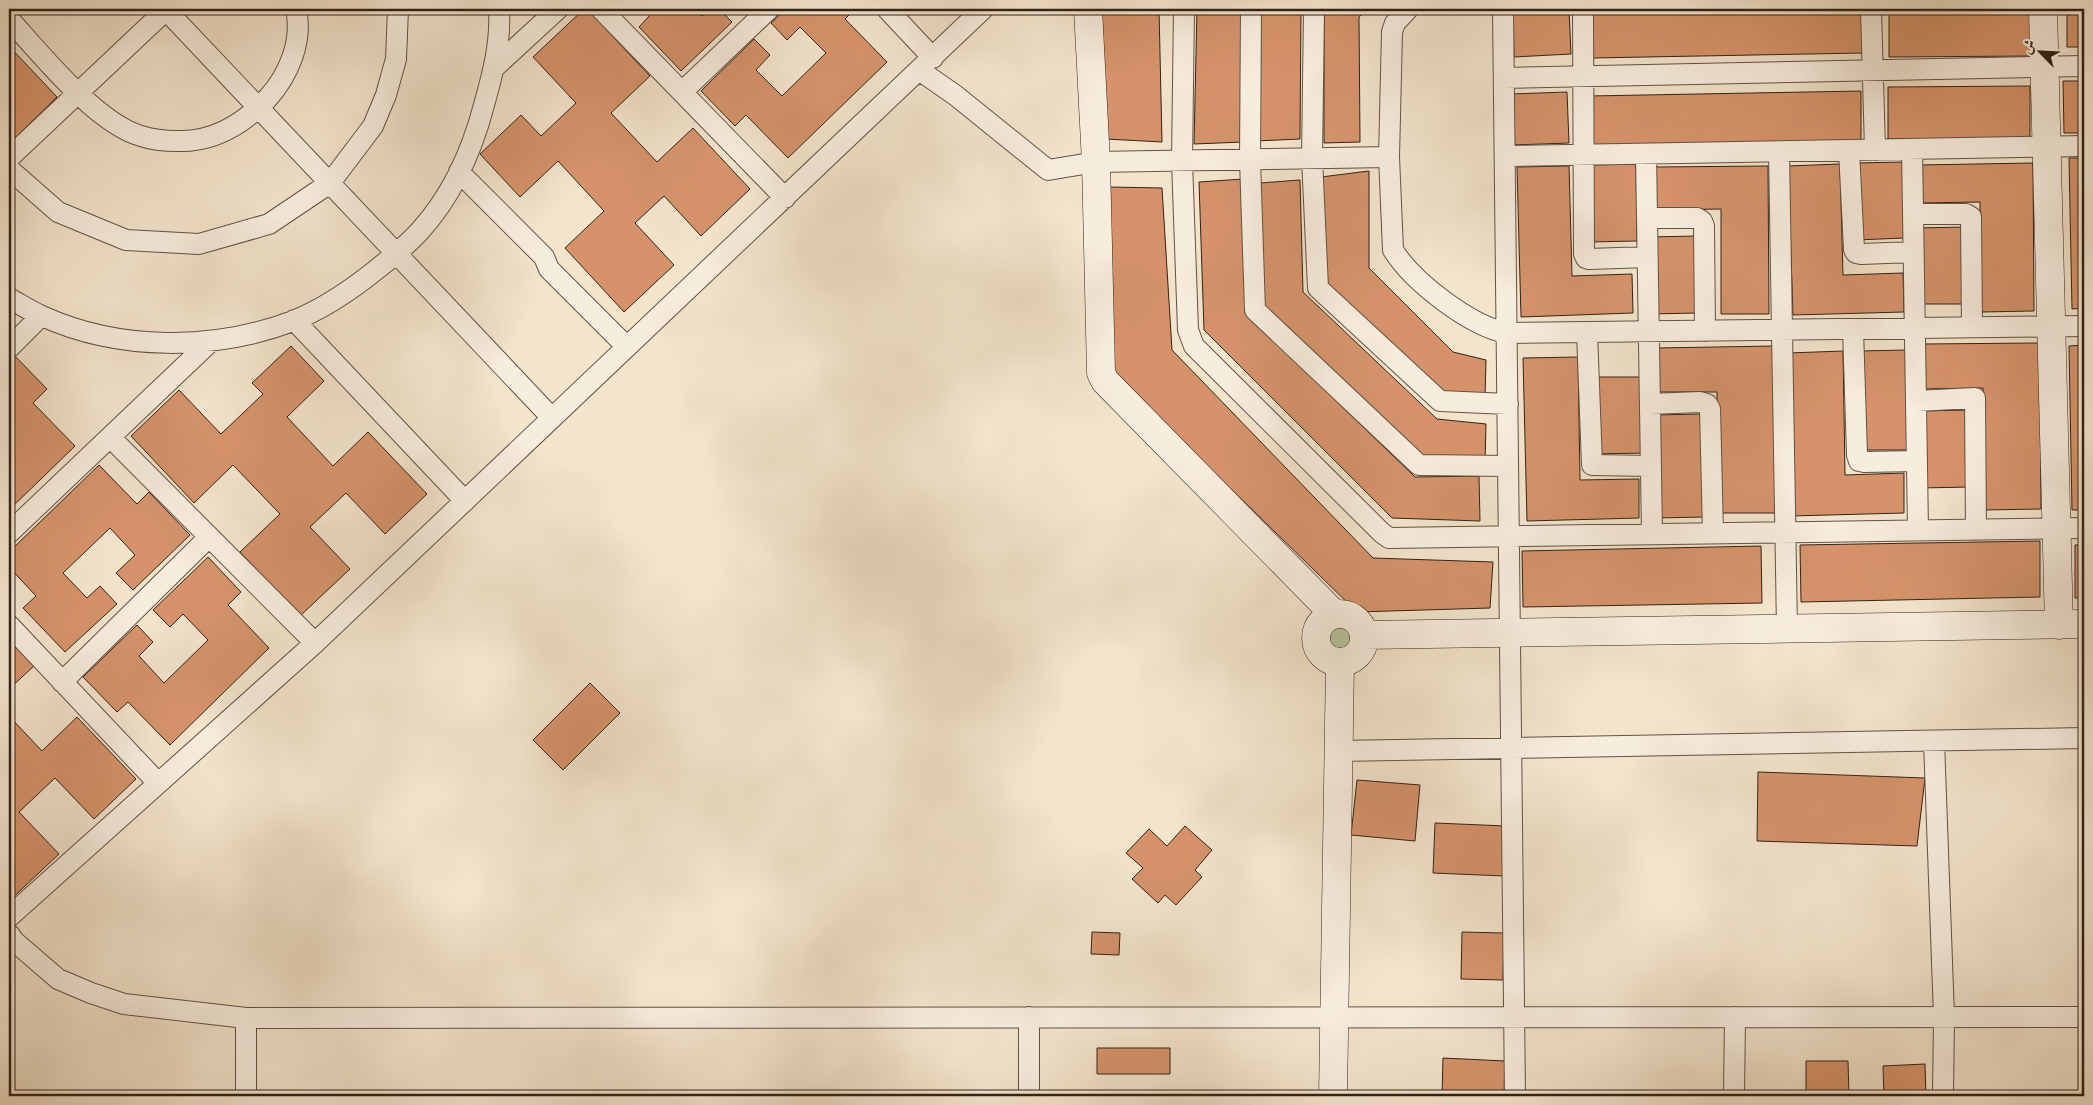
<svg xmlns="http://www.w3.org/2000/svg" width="2093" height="1105" font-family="'EB Garamond',Amiri,serif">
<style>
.green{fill:#b6c59c;stroke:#74745a}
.building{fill:#d6936b;stroke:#322218}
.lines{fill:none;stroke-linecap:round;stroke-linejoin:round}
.street-casing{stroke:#625245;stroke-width:22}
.secondary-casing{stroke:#322218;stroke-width:29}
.street{stroke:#f7edde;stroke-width:20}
.secondary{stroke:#f7edde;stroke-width:28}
</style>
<rect width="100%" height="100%" fill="#f3e4cc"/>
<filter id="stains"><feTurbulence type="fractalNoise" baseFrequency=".004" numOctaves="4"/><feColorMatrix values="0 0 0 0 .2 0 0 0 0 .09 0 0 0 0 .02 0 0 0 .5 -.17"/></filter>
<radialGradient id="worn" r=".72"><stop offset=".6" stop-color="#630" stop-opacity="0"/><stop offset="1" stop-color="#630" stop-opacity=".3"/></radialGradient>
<path class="green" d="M1325 637a14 14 0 1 1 28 0a14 14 0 1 1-28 0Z"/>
<path class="building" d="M584,9H587L650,76L611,113L657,162L693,128L750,189L701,236L664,196L635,223L674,265L624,312L565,248L604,211L558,161L520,197L480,154L521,115L541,136L576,103L533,57Z
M646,9H695L702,16L710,9H719L732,22L681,71L639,27L651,14Z
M786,9H855L845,19L887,62L788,158L746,115L735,126L701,91L754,39L770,55L756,70L782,96L826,53L800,27L787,40L771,23Z
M1102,9H1159L1162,142L1106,139Z
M1197,9H1244L1243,142L1194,144Z
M1260,9H1301L1300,139L1256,141Z
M1324,9H1368L1359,17L1360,142L1324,143Z
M1513,9H1569L1571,54L1514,57Z
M1592,9H1862L1863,53L1592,58Z
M1889,9H2031V56L1889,57Z
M2067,9H2084V47H2067Z
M9,46L57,97L15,138L9,131Z
M2063,81H2084V133H2064Z
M2030,86V138L1888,139V87Z
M1861,91V142L1591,148L1590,96Z
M1567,92L1569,143L1513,145L1511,94Z
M2069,158H2084V308L2072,309Z
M1903,162L1904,238L1856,240L1855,163Z
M2033,163L2034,311L1981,312L1980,202L1919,203V165Z
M1636,164L1637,241L1589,242L1588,165Z
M1840,164L1843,275L1903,273L1904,312L1793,315L1788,166Z
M1569,166L1572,276L1632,274L1633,313L1521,317L1517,167Z
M1768,166L1769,314H1721V209L1653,210V167Z
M1369,171V268L1453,352L1486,360L1485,397L1441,393L1328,287L1321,177Z
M1243,179L1247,315L1415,477L1479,476L1480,521L1392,518L1204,330L1199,182Z
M1300,180L1303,292L1437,419L1486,424L1485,461L1424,458L1263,309L1260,183Z
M1110,187L1162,188L1172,350L1373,558L1493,562L1490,608L1357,612L1111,372Z
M1967,227L1968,304H1916L1915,228Z
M1696,236L1698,313L1650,314L1648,237Z
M2040,343L2041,509L1984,510L1983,388L1922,389L1921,344Z
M2084,345V510H2072L2069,346Z
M291,346L324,381L287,417L333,466L368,432L427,494L385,534L346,493L310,527L350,569L300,616L240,552L280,514L233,465L194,503L131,436L179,390L221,434L263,394L252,383Z
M1774,346L1775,513H1718L1717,392H1656V348Z
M1906,350L1907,450H1860L1859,351Z
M1843,351L1845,475L1904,473V513L1791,516L1788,353Z
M13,354L47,389L33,403L75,446L9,510V442L14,438L9,433V359Z
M1578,357L1580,480L1639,479V518L1527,521L1523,358Z
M1592,377H1645L1646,453L1593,454Z
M1970,410L1971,487L1919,488L1918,411Z
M1702,414L1704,517L1656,518L1654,415Z
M99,465L137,504L149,492L190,535L133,590L116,573L135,555L110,528L63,573L87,598L100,586L117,604L65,652L23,608L36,596L9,567V552Z
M2040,541V597L1801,602L1800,545Z
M2075,545H2084V598H2075Z
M1761,546L1762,603L1523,607L1522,551Z
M208,557L241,592L228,605L269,648L170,745L128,702L117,712L83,677L137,625L153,642L139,656L164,683L208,640L183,614L170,627L153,610Z
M9,637L35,665L9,689Z
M590,683L620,713L563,770L533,740Z
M9,716L42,751L77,717L136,779L94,819L55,778L19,812L59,854L9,901Z
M1758,772L1925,778L1917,846L1757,841Z
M1357,780L1420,785L1415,841L1351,835Z
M1435,823L1506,826L1504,876L1433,873Z
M1185,826L1212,850L1195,870L1202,877L1176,905L1165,895L1158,903L1132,879L1143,868L1126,853L1149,829L1167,846Z
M1092,932L1120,933L1119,955L1091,954Z
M1462,932L1504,933L1503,980L1461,979Z
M1097,1048H1170V1074H1097Z
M1443,1058L1505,1061L1504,1096H1442Z
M1806,1061H1848L1849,1096H1806Z
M1925,1064L1926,1096H1884L1883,1066Z"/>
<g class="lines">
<g class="street-casing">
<path id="street" d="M165,9L552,418
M601,9L785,198
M887,9L933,58
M1184,9L1182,161L1188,330L1194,346L1382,533L1389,538L2084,528
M1251,9L1250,160L1255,310L1419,465L1508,466
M1314,9L1312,158L1318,288L1440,401L1508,404
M1408,9L1395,23L1392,32L1389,157L1393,250C1413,282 1470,326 1507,333L2084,326
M1503,9L1515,1096
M1583,9L1584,254L1586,258L1589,259L1647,257
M1871,9L1875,150
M9,19C41,54 96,123 141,136C153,140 166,141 178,141C214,142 243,124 267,99C289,75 303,41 296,9
M495,67L558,9
M919,70L955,95L1048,170L1096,162L1389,157
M1504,78L2084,66
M682,92L769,9
M1912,149L1918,530
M1849,150L1854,250L1856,253L1861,254L1913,252
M1779,152L1787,629
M1646,154L1652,534
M1505,156L2084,146
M9,158L167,9
M9,169L58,212L126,240L199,244L269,224L330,183L373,126L386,95L396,59L398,9
M459,172L544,257L549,269L627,347
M1913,214H1966L1971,217L1972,327
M1647,218H1697L1702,221L1704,226L1705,331
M9,298C20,304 30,311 42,316C119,351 214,351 293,321C323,309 351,290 376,270C391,258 406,246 419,232C451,197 472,151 484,105C493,73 501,42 499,9
M294,320L465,501
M1853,329L1857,455L1859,461L1864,462L1917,461
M1587,332L1592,465L1651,466
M9,348L41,316
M1916,401L1975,398L1976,530
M1650,404L1700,402L1707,404L1710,409L1713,533
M110,437L315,643
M9,533L211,341
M9,625L158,783
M62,682L209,537
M1934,741L1944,1017L1943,1096
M1338,751L2084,738
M9,917L315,643L983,9
M9,934L14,941L58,979L91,993L124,1004L246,1018L2084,1017
M246,1096V1018
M1029,1096V1017
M1734,1096L1735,1017"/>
</g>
<g class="secondary-casing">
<path id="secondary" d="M1088,9L1096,162L1101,373L1105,381L1334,614
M2043,9L2059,625
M1316 638a24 24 0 1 1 48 0a24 24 0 1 1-48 0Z
M1364,635L2084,624
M1333,1096L1340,663"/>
</g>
<use href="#street" class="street"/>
<use href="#secondary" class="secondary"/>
</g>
<rect width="2093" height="1105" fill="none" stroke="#f3e4cc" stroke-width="30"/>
<rect x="10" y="10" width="2073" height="1085" fill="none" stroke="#322218" stroke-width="2.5"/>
<rect x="15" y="15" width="2063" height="1075" fill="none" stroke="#322218"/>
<g transform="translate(2040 52) rotate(294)" stroke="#f7edde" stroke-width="4" paint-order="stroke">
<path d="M0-4L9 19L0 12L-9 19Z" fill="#322218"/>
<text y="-8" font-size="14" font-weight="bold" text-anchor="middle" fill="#322218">ش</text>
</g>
<rect width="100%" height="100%" filter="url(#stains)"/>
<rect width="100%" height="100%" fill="url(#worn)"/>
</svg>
